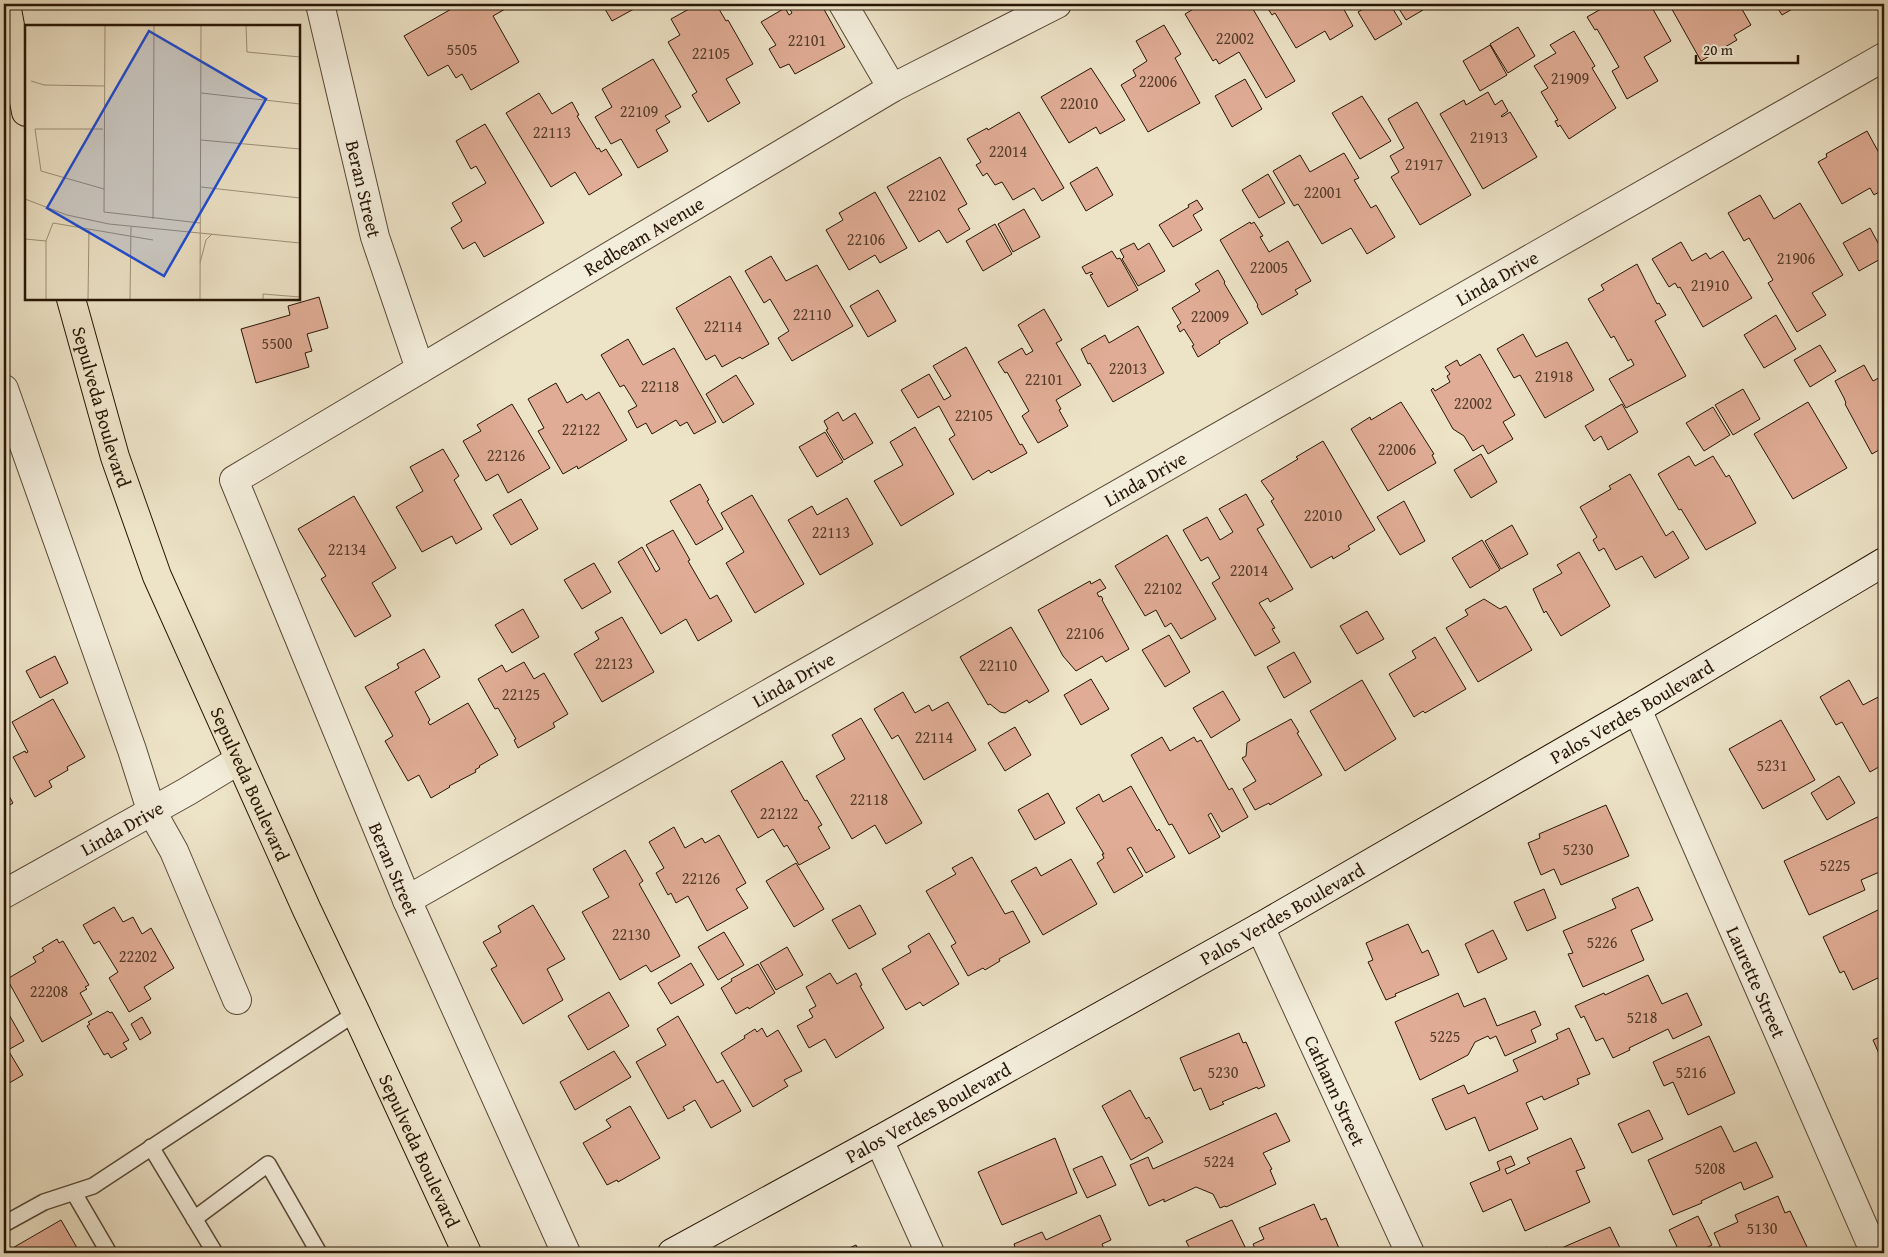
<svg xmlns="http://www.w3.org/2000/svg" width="1888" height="1257" font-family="'Gentium Book Plus',serif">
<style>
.building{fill:#e0ac95;stroke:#271605}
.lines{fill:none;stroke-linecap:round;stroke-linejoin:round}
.lane-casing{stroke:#584936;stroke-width:18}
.street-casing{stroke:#584936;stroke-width:30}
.secondary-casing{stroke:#271605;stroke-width:30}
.primary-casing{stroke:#271605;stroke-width:30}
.lane{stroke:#f3eddb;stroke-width:15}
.street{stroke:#f3eddb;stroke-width:28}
.secondary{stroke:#f3eddb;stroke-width:28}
.primary{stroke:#ede3c7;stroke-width:28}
.labels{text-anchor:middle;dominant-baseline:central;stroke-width:4;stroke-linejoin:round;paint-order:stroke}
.number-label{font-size:16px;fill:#553c29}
.street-label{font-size:19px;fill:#271605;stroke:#f3eddb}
.inset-road{fill:none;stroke:#9e9179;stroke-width:1}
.view{fill:#1d4ed8;fill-opacity:0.15;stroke:#1d4ed8;stroke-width:2.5}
.inset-edge{fill:none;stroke:#271605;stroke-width:2.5}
</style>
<rect width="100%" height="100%" fill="#ede3c7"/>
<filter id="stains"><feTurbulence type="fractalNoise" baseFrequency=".004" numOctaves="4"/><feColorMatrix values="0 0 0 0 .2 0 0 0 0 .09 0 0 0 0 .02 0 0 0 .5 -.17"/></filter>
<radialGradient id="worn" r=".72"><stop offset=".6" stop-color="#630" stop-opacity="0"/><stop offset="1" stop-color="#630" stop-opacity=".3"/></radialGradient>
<path class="building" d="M460,4H514L493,16L519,62L471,90L462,74L456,78L448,65L428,76L404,36Z
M602,4H643L612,21Z
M698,4H716L726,21L728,20L753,64L726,79L740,103L708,122L692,95L697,92L668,42L680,35L671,19Z
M787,4H821L845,47L795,74L789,64L780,68L769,49L776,45L761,22L785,8L789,15L792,13Z
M1202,4H1250L1295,81L1266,98L1239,52L1219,64L1216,59L1213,61L1185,14Z
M1265,4H1341L1353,26L1330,40L1325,31L1296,48L1275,13L1272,15Z
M1372,4H1390L1402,24L1375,40L1358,12Z
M1396,4H1420L1423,10L1406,20Z
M1608,4H1650L1671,41L1644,57L1658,81L1627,99L1612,71L1619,67L1597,29L1595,30L1587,17L1608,5Z
M1669,4H1739L1751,25L1734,35L1737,40L1701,61Z
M1775,4H1801L1782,15Z
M1164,25L1181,54L1175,58L1200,103L1148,132L1121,85L1136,76L1133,70L1147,61L1136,41Z
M1518,27L1535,56L1508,73L1490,44Z
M1574,31L1595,66L1592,68L1616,108L1569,139L1560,125L1558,127L1555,121L1558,120L1541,92L1548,88L1534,66L1556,53L1550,45Z
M1490,45L1507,75L1480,91L1463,61Z
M653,59L681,107L665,116L670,122L656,130L668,151L638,168L621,139L611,144L595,117L612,107L602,89Z
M1091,68L1125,120L1100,134L1096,127L1069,143L1041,97Z
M1245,79L1262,109L1232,127L1215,96Z
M1488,92L1495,105L1502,100L1508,111L1501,116L1502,117L1510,112L1537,157L1483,189L1440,114L1464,100L1466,105Z
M539,93L552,114L572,102L579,115L577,116L597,149L599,148L601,152L606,149L622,175L589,195L575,172L551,187L506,113Z
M1362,96L1391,141L1360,159L1332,113Z
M1417,102L1471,195L1420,225L1391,177L1399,172L1390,156L1404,148L1388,119Z
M1019,112L1064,188L1042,201L1034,188L1013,200L1002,182L995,185L987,173L983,176L976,165L981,162L967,139L987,128L988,130Z
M485,124L544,223L484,257L475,242L463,249L451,228L462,221L452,203L486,183L476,166L471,169L456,141Z
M1867,131L1884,162V189L1874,195L1870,188L1842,204L1818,162L1827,157L1826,154Z
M1344,153L1359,178L1354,180L1371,208L1376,205L1395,237L1367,254L1351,228L1322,244L1298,204L1294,206L1273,171L1300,155L1310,172Z
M940,157L967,204L958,209L970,229L947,243L939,230L919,242L887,187Z
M1097,167L1113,195L1086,211L1070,183Z
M1268,174L1285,203L1259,218L1242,190Z
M875,192L907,248L880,263L875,255L849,270L826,230L843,220L839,213Z
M1760,195L1774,219L1800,203L1843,275L1812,293L1826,315L1797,332L1768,283L1773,280L1749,238L1744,241L1728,213Z
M1197,200L1203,209L1193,215L1202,230L1173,247L1159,225L1189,207L1188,205Z
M1024,209L1040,237L1013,252L998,224Z
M1250,222L1251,224L1254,222L1263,236L1260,237L1269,252L1288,241L1311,281L1295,290L1298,294L1262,315L1257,306L1258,305L1220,240Z
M995,224L1012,254L983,271L966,241Z
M1870,228L1884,254V257L1859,271L1843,243Z
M1681,242L1692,261L1706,253L1710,259L1723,251L1752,298L1703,327L1680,287L1678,288L1675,283L1669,287L1652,259Z
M1134,243L1138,250L1149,243L1165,271L1138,286L1122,259L1124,257L1120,250Z
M1112,251L1117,259L1120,258L1138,290L1108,307L1090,275L1093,274L1091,272L1086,274L1082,267Z
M771,256L786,281L817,265L853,326L792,361L778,338L789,331L770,299L764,303L745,271Z
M1637,264L1657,304L1659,303L1666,315L1655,321L1686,376L1626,408L1609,379L1634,365L1631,359L1628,361L1614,336L1611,338L1588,299L1604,290L1601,285Z
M1218,270L1225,282L1224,283L1248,323L1219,341L1220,343L1198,357L1192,346L1194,345L1184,329L1180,332L1177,326L1181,323L1172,308L1200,291L1195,284Z
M730,276L769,344L742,359L740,357L722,367L715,355L706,360L676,308Z
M878,290L896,321L868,337L850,306Z
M319,297L328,328L307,334L312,351L305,353L309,367L256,383L241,329L290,315L288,306Z
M1044,309L1062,340L1056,343L1081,385L1056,400L1061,409L1059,410L1068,426L1038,443L1022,416L1029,411L1007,372L1005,373L998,362L1022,348L1026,355L1033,351L1018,325Z
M1776,315L1796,349L1764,368L1744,335Z
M1138,326L1164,373L1113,402L1090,363L1088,364L1081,349L1105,335L1109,343Z
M1523,334L1536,357L1567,342L1594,390L1545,418L1520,375L1514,378L1497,349Z
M628,339L643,365L674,348L716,422L694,434L687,422L680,426L676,420L652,434L646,423L637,428L628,411L637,406L624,385L620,387L601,355Z
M1820,345L1836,371L1810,387L1794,360Z
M966,347L1020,445L1022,444L1027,453L991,473L989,470L973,480L949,439L955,435L939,406L918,418L901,390L929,374L944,400L951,396L933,366Z
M1480,354L1515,415L1503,422L1513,439L1488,454L1483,445L1473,451L1464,436L1453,429L1431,390L1433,388L1435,391L1450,382L1447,376L1450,374L1445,367L1457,360L1460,366Z
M1864,365L1873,381L1884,375V447L1872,454L1845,404L1846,403L1844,398L1835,381Z
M736,375L754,404L723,423L706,394Z
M556,383L567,403L582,394L586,400L599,392L627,440L578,469L577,466L563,474L538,431L544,428L528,399Z
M1743,389L1760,419L1733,435L1715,405Z
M1401,402L1434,454L1432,455L1436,463L1388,491L1351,429L1370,417L1371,420Z
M1808,402L1847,468L1793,499L1754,434Z
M512,404L550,468L508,493L498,474L486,481L463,441L481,431L477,425Z
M1622,404L1638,432L1608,450L1601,436L1594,441L1585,426Z
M1713,407L1730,435L1704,451L1686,423Z
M838,412L843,421L855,413L873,443L844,460L826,430L828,429L824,421Z
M915,427L954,494L901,526L874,481L903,465L890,442Z
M825,432L843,462L817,477L799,447Z
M1323,441L1375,530L1348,546L1350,549L1333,559L1332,556L1311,568L1271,501L1274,499L1261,481L1298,459L1296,457Z
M443,449L459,476L454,480L482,529L456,544L452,536L422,552L396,507L423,491L410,467Z
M1481,454L1497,482L1471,498L1454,470Z
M1689,456L1695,466L1713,456L1726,477L1729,475L1756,523L1706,550L1681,509L1679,510L1658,474Z
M1630,474L1666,536L1673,531L1689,558L1655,578L1642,556L1616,570L1604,548L1599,551L1593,540L1597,537L1580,507L1611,489L1609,486Z
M700,484L709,500L707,501L723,529L696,545L670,501Z
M1246,494L1264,525L1257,529L1293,589L1270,602L1268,598L1259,603L1275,628L1272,629L1280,642L1255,656L1212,583L1220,578L1208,557L1201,561L1183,530L1207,517L1220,540L1233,532L1219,509Z
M752,495L804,584L755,613L726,563L744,552L721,513Z
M354,496L396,568L372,583L391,616L355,637L321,579L326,576L298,529Z
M847,498L873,544L820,575L788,520L812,506L817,515Z
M521,499L538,529L511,545L493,515Z
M1404,501L1425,541L1400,555L1377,517Z
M1512,525L1528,554L1501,569L1485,541Z
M673,530L690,560L688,561L710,599L717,595L732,621L698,641L686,619L661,634L618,562L642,547L656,572L660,569L646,545Z
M1167,535L1216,619L1181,639L1171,623L1165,627L1156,610L1145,616L1115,566Z
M1482,540L1500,570L1470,588L1452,558Z
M1579,552L1610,606L1561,636L1546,611L1544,613L1533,589L1562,573L1557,565Z
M594,563L611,592L582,609L564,580Z
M1100,579L1106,588L1097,593L1099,597L1101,596L1103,599L1102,600L1129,649L1106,662L1102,656L1076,671L1063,656L1038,610L1090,581L1091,584Z
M1484,599L1500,609L1506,606L1532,650L1478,682L1446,628L1468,615L1465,610Z
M523,609L539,637L512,653L495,625Z
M1367,611L1384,639L1357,654L1340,626Z
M622,617L654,672L602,702L574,654L599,639L595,632Z
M1011,627L1049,691L1029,703L1027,700L1005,713L1000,712L990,704L988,705L960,657Z
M1169,635L1190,672L1165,687L1142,650Z
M1435,637L1466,689L1425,713L1423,711L1414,717L1389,674L1416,658L1412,651Z
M424,649L440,677L415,692L430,720L428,722L430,725L468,703L498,755L479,766L480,767L475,770L476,772L449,786L450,787L431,798L419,775L408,781L385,741L393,736L365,687L399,668L397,664Z
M1294,652L1311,682L1284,698L1267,667Z
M55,656L68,683L40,698L26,671Z
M524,662L534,679L544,673L568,714L553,723L555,727L518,748L514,740L516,739L498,708L495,709L478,679L502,665L506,672Z
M1091,679L1109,709L1081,725L1064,695Z
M1362,680L1396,739L1345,771L1310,711Z
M1849,680L1863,705L1884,694V764L1870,772L1842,722L1836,725L1820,697Z
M1223,691L1240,720L1211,738L1193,708Z
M903,692L915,713L929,705L932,711L948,702L976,750L924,780L898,735L892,739L874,709Z
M53,699L85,757L67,767L68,770L49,781L52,787L35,797L13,757L25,751L26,753L28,752L12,722Z
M861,718L922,823L886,844L875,825L852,839L816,776L845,759L832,735Z
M1291,719L1299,732L1297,733L1322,775L1270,805L1269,803L1255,810L1243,789L1256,781L1242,758L1246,756L1247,743Z
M1781,720L1815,780L1763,809L1729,749Z
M1015,727L1031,755L1005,771L988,743Z
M1162,737L1170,751L1194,737L1197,742L1201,740L1229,790L1232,788L1248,817L1222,832L1211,813L1208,815L1220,837L1189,854L1172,824L1169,825L1131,755Z
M782,761L805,801L807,800L822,825L818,827L830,848L799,865L787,845L784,847L773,829L758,838L731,791Z
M1839,776L1855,803L1827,820L1811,793Z
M1131,786L1157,831L1159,829L1175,857L1146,873L1131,847L1127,849L1143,876L1114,893L1097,863L1104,858L1102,854H1104L1076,808L1099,794L1103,802Z
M4,787L13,803L4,809Z
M1048,793L1065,823L1035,840L1018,810Z
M1606,805L1629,856L1561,885L1554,869L1541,875L1528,843L1540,838L1539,834Z
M1884,814V870L1861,880L1865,890L1809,915L1784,861Z
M674,827L685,848L702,838L705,843L719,835L746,883L736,889L748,908L707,931L688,896L676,903L671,893L668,895L656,873L664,868L649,842Z
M625,850L643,881L639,884L680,956L651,972L646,965L620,980L582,912L609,897L593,869Z
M972,857L1005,914L1013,911L1030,942L999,959L1000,961L985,970L983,968L968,976L951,946L956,943L926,891L956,874L952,868Z
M1071,859L1097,904L1043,935L1011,881L1036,867L1041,876Z
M796,863L824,909L794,927L766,881Z
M1638,887L1653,920L1631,930L1644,960L1583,987L1568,954L1573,953L1563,931L1616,908L1612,899Z
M1544,889L1556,918L1527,931L1514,902Z
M533,905L565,959L547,969L563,1000L523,1024L491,969L497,966L483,942L501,932L498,926Z
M860,905L876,934L849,949L832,920Z
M114,907L123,922L133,917L142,934L151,928L174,968L144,987L151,999L129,1012L109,978L118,972L99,941L94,944L83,925Z
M1878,910L1884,924V937L1881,938L1884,946V975L1853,990L1844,971L1840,973L1823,937Z
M1408,924L1422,953L1428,950L1439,975L1395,994L1396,996L1386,1000L1368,962L1373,960L1366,943Z
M1493,930L1507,959L1478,973L1465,944Z
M724,932L744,965L718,980L698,947Z
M929,933L959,984L923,1006L920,1002L906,1010L882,969L911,952L908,946Z
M57,939L59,943L63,941L89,985L85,987L87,989L80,993L92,1014L42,1042L7,979L36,962L33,957L44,951L42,948Z
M787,947L803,975L776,990L760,963Z
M691,963L704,985L671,1004L658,983Z
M758,964L775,993L749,1009L748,1007L736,1014L721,988L732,981L731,979Z
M830,973L837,984L856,973L862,985L860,986L884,1028L836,1058L825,1039L809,1048L797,1026L813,1017L809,1010L816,1006L806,987Z
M1648,975L1662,1004L1687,993L1702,1025L1673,1039L1668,1029L1629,1048L1630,1050L1613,1058L1603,1038L1596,1041L1584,1016L1581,1018L1575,1006L1604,993L1605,995Z
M609,992L629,1026L588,1050L568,1016Z
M1458,993L1464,1007L1485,998L1497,1026L1535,1011L1541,1025L1531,1030L1536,1042L1505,1056L1496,1036L1490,1039L1488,1036L1475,1042L1468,1055L1420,1080L1395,1022Z
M7,1011L24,1041L8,1050L23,1075L4,1086V1013Z
M108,1011L110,1013L112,1012L129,1040L123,1043L127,1049L111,1058L108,1053L104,1055L87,1026L90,1024L88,1022Z
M678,1016L717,1083L723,1080L741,1111L711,1128L695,1100L683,1107L685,1110L668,1119L636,1062L666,1045L657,1029Z
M142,1017L151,1033L140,1040L131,1024Z
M762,1028L767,1037L778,1030L802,1071L784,1080L788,1086L753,1107L721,1053L745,1038L744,1036L755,1029L757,1032Z
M1569,1028L1590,1074L1577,1079L1579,1084L1544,1100L1542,1096L1526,1103L1538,1129L1489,1151L1475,1117L1446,1130L1432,1099L1464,1085L1468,1094L1518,1071L1513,1060L1558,1039L1556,1034Z
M1239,1033L1243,1043L1246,1042L1265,1086L1258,1089L1257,1087L1222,1102L1224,1104L1210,1110L1201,1088L1194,1091L1180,1058Z
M1884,1035V1065L1873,1040Z
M1709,1036L1735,1093L1688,1115L1673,1082L1664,1086L1653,1062Z
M614,1051L631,1077L575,1110L560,1082Z
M1130,1090L1146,1119L1149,1117L1163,1142L1131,1160L1102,1106Z
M630,1106L660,1158L618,1182L617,1180L607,1185L583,1143L611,1127L606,1120Z
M1649,1110L1663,1139L1632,1153L1618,1124Z
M1276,1113L1290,1141L1263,1153L1272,1169L1270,1170L1276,1184L1226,1207L1225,1206L1220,1208L1213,1194L1196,1187L1164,1202V1199L1149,1206L1130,1165L1148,1157L1153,1169Z
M1721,1126L1734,1152L1756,1142L1773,1177L1744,1190L1741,1182L1701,1201L1702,1203L1673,1215L1648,1160Z
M1055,1138L1077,1193L1002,1225L978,1172Z
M1571,1138L1585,1168L1576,1171L1590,1202L1525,1231L1511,1199L1483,1212L1470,1183L1500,1170L1497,1162L1511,1156L1515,1165L1505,1169L1507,1174L1530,1163L1527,1158Z
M1102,1156L1116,1185L1087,1198L1073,1169Z
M1778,1196L1785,1213L1790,1211L1808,1249L1801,1252L1799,1250L1792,1253H1723L1714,1233L1738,1222L1735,1215Z
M1314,1204L1321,1220L1326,1218L1341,1253H1257L1253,1244L1264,1239L1259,1228Z
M1100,1215L1111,1240L1102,1244L1106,1253H1017L1014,1244L1042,1232L1046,1240Z
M1698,1216L1712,1245L1695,1253H1680L1669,1230Z
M61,1220L80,1253H4Z
M1232,1220L1246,1249L1236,1253H1192L1186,1241Z
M1610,1227L1622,1252L1618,1253H1550Z
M856,1245L860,1253H838Z
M1547,1247L1550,1253H1534Z"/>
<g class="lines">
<g class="lane-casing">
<path id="lane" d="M151,1147L215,1253
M74,1193L109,1253
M194,1219L268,1164L319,1253
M4,1224L44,1202L93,1186L356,1013"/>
</g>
<g class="street-casing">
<g id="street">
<path id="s1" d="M320,4L375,237L420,369"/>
<path d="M843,4L892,88"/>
<path d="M4,389L132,750L151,810L174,851L237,1000"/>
<path id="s2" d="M1637,709L1875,1253"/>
<path id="s3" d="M4,894L188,791L239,760"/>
<path id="s4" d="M407,900L1884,57"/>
<path id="s5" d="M1260,927L1410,1253"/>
<path d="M879,1140L930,1253"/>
<path id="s6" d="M566,1253L407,900L234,480L892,88L1057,4"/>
</g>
</g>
<g class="secondary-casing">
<g id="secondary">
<path id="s7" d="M672,1253L879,1140L1260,927L1637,709L1884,562"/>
</g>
</g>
<g class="primary-casing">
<g id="primary">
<path d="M6,4L26,112"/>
<path id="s8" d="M71,299L115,457L157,576L307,910L356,1013L467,1253"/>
</g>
</g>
<use href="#lane" class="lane"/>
<use href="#street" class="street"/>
<use href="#secondary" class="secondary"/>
<use href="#primary" class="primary"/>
</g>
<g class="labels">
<g class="number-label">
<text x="1235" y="38">22002</text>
<text x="807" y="40">22101</text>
<text x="462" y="49">5505</text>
<text x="711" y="53">22105</text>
<text x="1570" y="78">21909</text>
<text x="1158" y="81">22006</text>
<text x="1079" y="103">22010</text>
<text x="639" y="111">22109</text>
<text x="552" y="132">22113</text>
<text x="1489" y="137">21913</text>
<text x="1008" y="151">22014</text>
<text x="1424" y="164">21917</text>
<text x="1323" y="192">22001</text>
<text x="927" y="195">22102</text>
<text x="866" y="239">22106</text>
<text x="1796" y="258">21906</text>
<text x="1269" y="267">22005</text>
<text x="1710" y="285">21910</text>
<text x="812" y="314">22110</text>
<text x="1210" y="316">22009</text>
<text x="723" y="326">22114</text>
<text x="277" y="343">5500</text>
<text x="1128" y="368">22013</text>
<text x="1554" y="376">21918</text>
<text x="1044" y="379">22101</text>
<text x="660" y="386">22118</text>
<text x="1473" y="403">22002</text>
<text x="974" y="415">22105</text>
<text x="581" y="429">22122</text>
<text x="1397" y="449">22006</text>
<text x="506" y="455">22126</text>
<text x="1323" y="515">22010</text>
<text x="831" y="532">22113</text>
<text x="347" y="549">22134</text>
<text x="1249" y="570">22014</text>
<text x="1163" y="588">22102</text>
<text x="1085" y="633">22106</text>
<text x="614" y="663">22123</text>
<text x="998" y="665">22110</text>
<text x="521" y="694">22125</text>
<text x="934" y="737">22114</text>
<text x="1772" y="765">5231</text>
<text x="869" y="799">22118</text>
<text x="779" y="813">22122</text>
<text x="1578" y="849">5230</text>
<text x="1835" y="865">5225</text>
<text x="701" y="878">22126</text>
<text x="631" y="934">22130</text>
<text x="1602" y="942">5226</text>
<text x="138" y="956">22202</text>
<text x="49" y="991">22208</text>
<text x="1642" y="1017">5218</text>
<text x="1445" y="1036">5225</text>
<text x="1223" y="1072">5230</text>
<text x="1691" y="1072">5216</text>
<text x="1219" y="1161">5224</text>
<text x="1710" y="1168">5208</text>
<text x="1762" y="1228">5130</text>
</g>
<g class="street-label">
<text stroke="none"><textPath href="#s1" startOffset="190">Beran Street</textPath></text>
<text stroke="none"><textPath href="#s6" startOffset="1318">Redbeam Avenue</textPath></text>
<text stroke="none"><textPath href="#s4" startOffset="1255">Linda Drive</textPath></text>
<text stroke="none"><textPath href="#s8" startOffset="112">Sepulveda Boulevard</textPath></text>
<text stroke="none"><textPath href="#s4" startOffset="850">Linda Drive</textPath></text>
<text stroke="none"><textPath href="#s4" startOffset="445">Linda Drive</textPath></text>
<text stroke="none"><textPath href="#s7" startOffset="1102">Palos Verdes Boulevard</textPath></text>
<text stroke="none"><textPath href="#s8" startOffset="518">Sepulveda Boulevard</textPath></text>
<text stroke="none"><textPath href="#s3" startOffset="135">Linda Drive</textPath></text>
<text transform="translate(394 869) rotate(67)">Beran Street</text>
<text stroke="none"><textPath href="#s7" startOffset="698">Palos Verdes Boulevard</textPath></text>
<text stroke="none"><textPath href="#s2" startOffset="298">Laurette Street</textPath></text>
<text stroke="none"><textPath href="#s5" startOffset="180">Cathann Street</textPath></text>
<text stroke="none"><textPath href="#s7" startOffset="292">Palos Verdes Boulevard</textPath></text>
<text stroke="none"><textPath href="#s8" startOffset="922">Sepulveda Boulevard</textPath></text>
</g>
</g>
<g transform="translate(25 25)">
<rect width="275" height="275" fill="#ede3c7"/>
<path class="inset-road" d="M80,0L79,187L175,198M221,0L222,27L275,32M6,56L19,60L80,61M176,68L275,79M78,104H10L16,146L79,164M176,115L275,124M176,162L275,173M0,174L42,190L84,199L275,218M128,194L129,0M0,214L21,216M175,238L181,215L187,209M21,275V216L28,198L128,215M63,275L64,205M105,275L106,202M175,275L176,0M238,275V269L275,272"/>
<path class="view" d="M124,6L241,74L139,251L22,183Z"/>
<rect width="275" height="275" class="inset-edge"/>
</g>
<rect width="1888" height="1257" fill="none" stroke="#ede3c7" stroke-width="20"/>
<rect x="5" y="5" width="1878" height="1247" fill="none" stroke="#271605" stroke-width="2.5"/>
<rect x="10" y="10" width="1868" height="1237" fill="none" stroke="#271605"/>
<path d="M1696 55v8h102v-8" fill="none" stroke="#271605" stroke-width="2.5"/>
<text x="1703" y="55" font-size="15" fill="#271605" stroke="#f3eddb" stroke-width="4" paint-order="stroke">20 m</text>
<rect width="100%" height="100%" filter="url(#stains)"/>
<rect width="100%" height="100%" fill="url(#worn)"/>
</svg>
